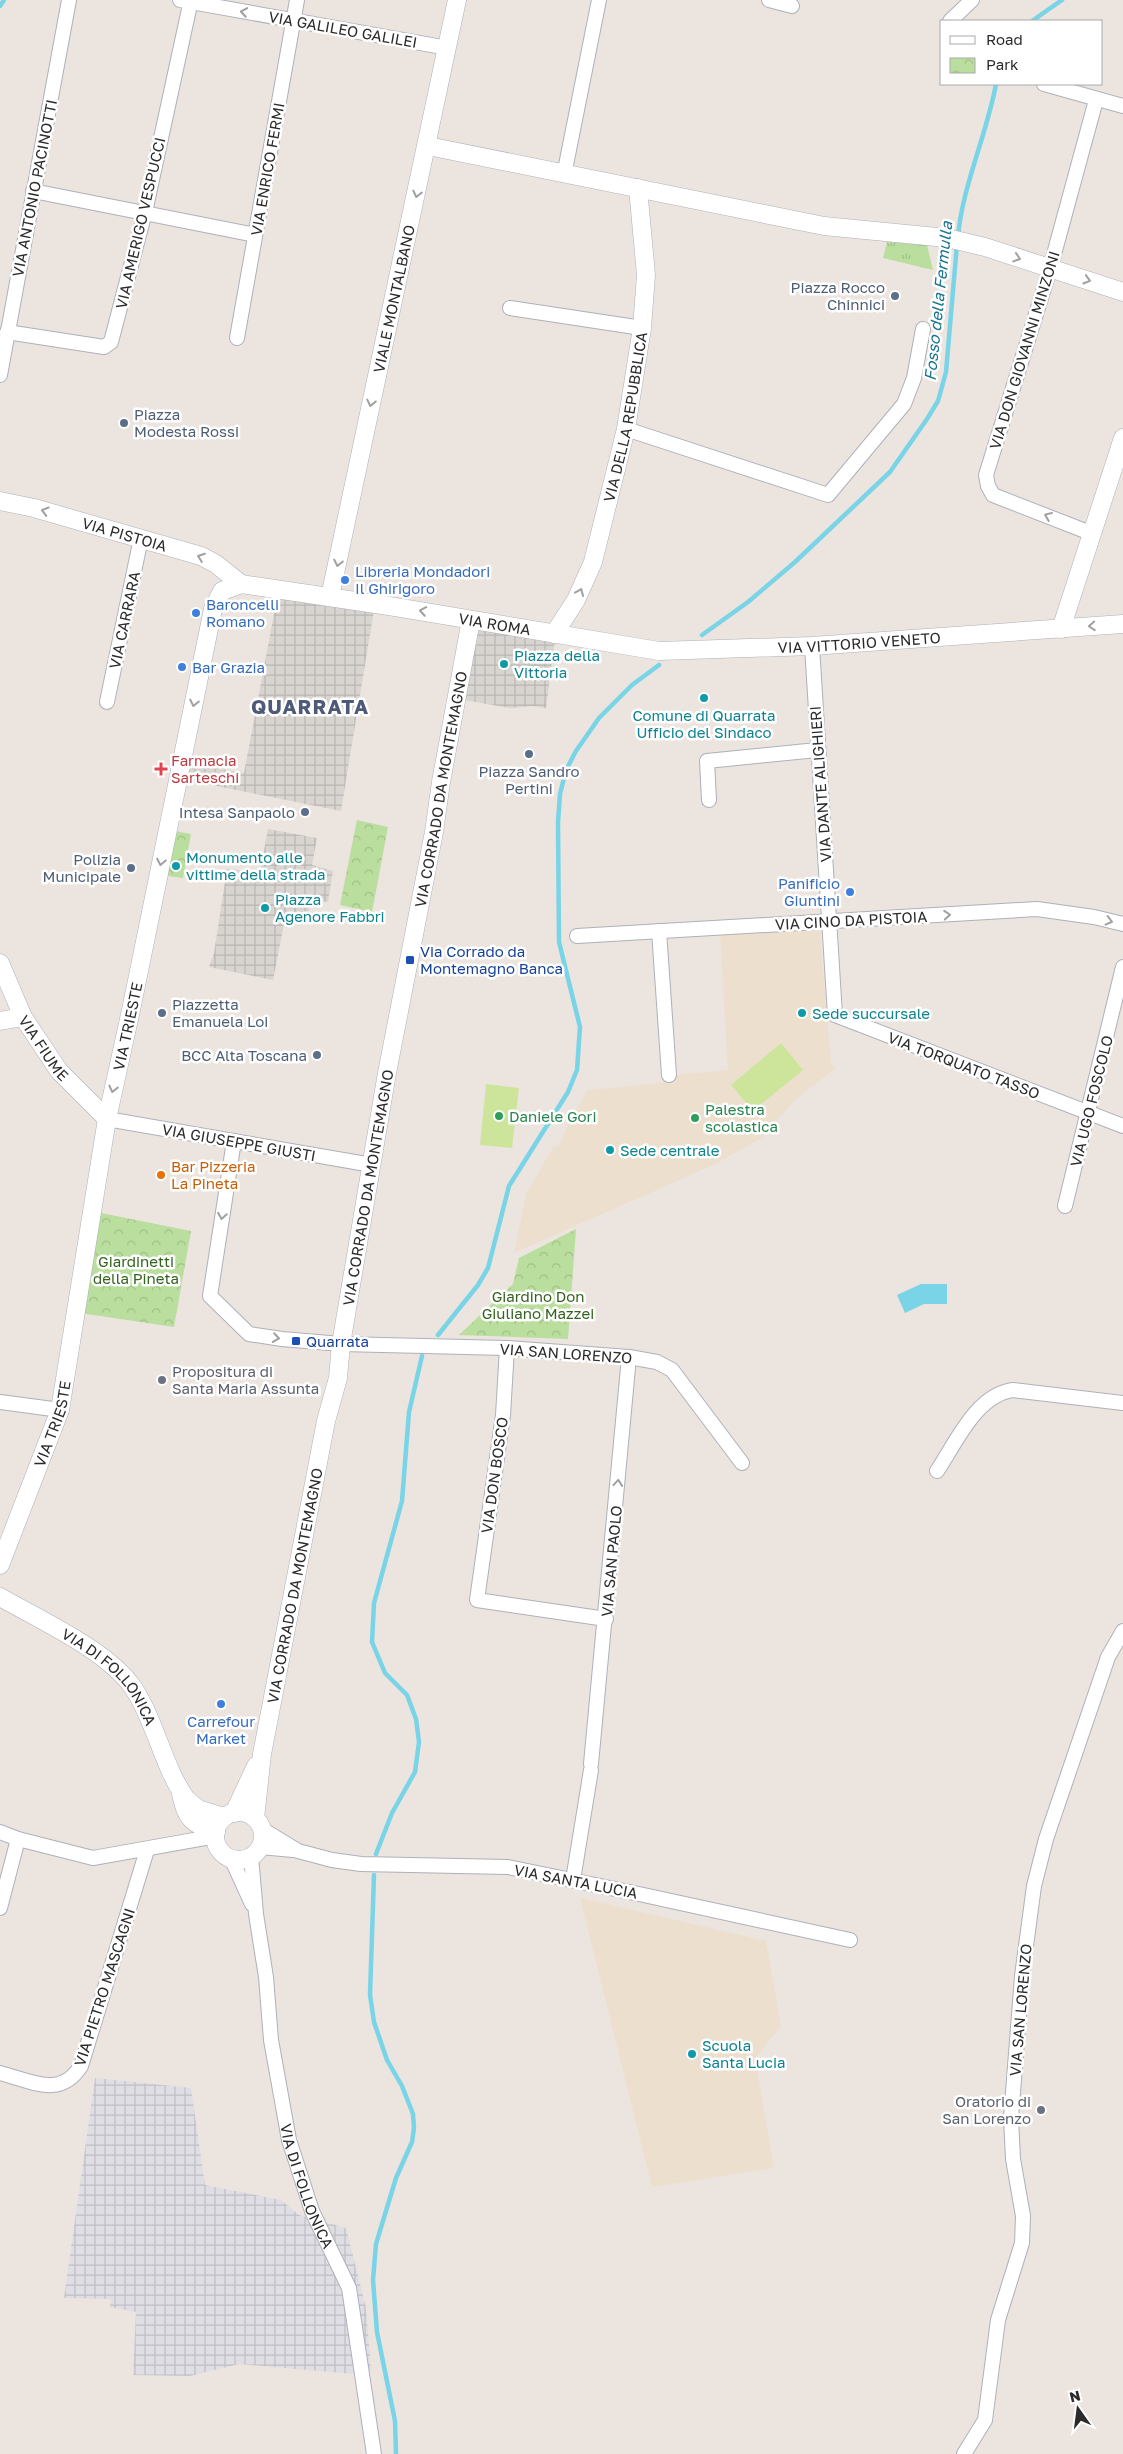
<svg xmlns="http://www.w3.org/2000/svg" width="1123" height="2454" font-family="'Golos Text',sans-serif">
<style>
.industrial{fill:url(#industrial-grid)}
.education{fill:#ecdfce}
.grass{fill:url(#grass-tufts)}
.park{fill:url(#park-crowns)}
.pitch{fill:#cde59b}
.plaza{fill:url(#plaza-grid)}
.water{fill:#78d4e6}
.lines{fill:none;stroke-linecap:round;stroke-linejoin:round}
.stream{stroke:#78d4e6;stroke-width:4.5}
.minor-casing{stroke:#aeb1ba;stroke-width:16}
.tertiary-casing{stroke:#aeb1ba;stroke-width:19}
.minor{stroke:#fff;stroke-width:14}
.tertiary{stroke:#fff;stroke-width:18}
.oneway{stroke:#a0a0a0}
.service-dot{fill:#5c6f8a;stroke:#fff;stroke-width:2}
.shop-dot{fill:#3f7fe0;stroke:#fff;stroke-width:2}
.culture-dot{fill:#0f9aa8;stroke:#fff;stroke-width:2}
.health-dot{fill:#e0444e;stroke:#fff;stroke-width:2}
.transit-dot{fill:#1a4fb4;stroke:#fff;stroke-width:2}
.leisure-dot{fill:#2e9e5b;stroke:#fff;stroke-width:2}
.food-dot{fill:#e8710a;stroke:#fff;stroke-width:2}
.worship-dot{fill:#6b7280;stroke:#fff;stroke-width:2}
.labels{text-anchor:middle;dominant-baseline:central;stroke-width:5;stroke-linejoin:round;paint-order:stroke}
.street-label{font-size:15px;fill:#2b2b2b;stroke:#fff}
.service-label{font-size:15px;fill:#4e5e75;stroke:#fff;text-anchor:end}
.shop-label{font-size:15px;fill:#366cbe;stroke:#fff;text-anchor:start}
.culture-label{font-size:15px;fill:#0d838f;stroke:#fff;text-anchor:start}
.health-label{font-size:15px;fill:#be3a42;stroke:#fff;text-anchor:start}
.transit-label{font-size:15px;fill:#164399;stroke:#fff;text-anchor:start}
.leisure-label{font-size:15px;fill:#27864d;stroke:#fff;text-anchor:start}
.food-label{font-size:15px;fill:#c56008;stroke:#fff;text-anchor:start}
.park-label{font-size:15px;fill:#34631f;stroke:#fff}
.worship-label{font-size:15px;fill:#5b616d;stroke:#fff;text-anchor:start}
.water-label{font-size:16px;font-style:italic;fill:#177492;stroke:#fff}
.district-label{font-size:20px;font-weight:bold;letter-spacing:1px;fill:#4e5a78;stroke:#fff}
</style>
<defs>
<pattern id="industrial-grid" width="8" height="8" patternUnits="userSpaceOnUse" patternTransform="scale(1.25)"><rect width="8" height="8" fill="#dfdee5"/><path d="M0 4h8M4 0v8" fill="none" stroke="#c0bfc5"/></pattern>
<pattern id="grass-tufts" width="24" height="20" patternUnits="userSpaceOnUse" patternTransform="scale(1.25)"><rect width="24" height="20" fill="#bade9e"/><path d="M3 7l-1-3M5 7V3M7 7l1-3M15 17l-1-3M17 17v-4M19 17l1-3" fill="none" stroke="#a0bf88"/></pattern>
<pattern id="park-crowns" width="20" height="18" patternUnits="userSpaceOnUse" patternTransform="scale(1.25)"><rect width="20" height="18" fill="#bade9e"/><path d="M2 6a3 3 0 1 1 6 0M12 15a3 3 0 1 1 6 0" fill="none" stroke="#a0bf88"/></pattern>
<pattern id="plaza-grid" width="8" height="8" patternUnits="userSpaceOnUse" patternTransform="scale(1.25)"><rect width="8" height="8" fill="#d8d4d0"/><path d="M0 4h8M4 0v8" fill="none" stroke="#bab6b3"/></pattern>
</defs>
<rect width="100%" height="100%" fill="#ece4de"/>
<path class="industrial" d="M95,2078L191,2088L205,2185L281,2200L299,2215L346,2228L366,2308L371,2370L353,2374L239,2364L190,2376L133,2375L136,2312L110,2307L111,2299L64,2298Z"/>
<path class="education" d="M819,927L831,1063L835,1069L796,1099L760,1139L713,1165L514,1253L526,1194L554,1146H559L568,1124L588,1090L663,1083L662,1076L728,1070L720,933Z
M580,1898L766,1941L781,2026L755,2059L774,2168L652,2187Z"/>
<path class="grass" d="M887,242L927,245L933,270L883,258Z"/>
<path class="park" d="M357,820L388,827L372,912L340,905Z
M175,831L191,834L183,878L167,876Z
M96,1212L191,1231L174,1327L80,1313Z
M576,1229L568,1339L459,1335L513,1284L519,1258Z"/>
<path class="pitch" d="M781,1043L803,1070L753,1111L731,1085Z
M486,1084L519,1088L512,1148L480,1145Z"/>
<path class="plaza" d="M277,598L374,610L341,811L187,780L190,763L244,773Z
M464,624L555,639L546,708L533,706L510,708L458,699Z
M268,829L317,838L312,865L333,871L328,902L311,900L308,917L286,914L273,980L209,967L214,953L227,869L260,872Z"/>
<path class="water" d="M921,1284H947V1304H924L905,1313L897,1295Z"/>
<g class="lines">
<path class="stream" d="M0,6L4,0
M1032,21L1062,0
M958,237C962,187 987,134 996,84
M702,635L748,602L795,562L890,472L927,419L938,401L946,372L957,244
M438,1335L478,1285L488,1268L509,1186L568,1092L577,1070L580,1027L559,942L558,822L560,794L566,770L576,751L599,718L632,685L659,665
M376,1854L392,1813L415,1772L419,1742L416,1719L407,1695L385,1673L372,1642L374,1603L402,1501L409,1412L422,1356
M374,1875L370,1995L374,2022L387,2060L402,2086L413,2114L414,2128L412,2142L396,2178L376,2244L373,2280L377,2332L395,2421L396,2454"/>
<g class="minor-casing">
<g id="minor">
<path d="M180,0L448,48"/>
<path d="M769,0L792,6"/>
<path d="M950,21L972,0"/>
<path d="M1044,84L1123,106"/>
<path d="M564,175L599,0"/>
<path d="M33,191L255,235"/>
<path d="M510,308L642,328"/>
<path d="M7,332L104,347L111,342L145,212L191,0"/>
<path d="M237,338L297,0"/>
<path d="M0,375L69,0"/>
<path d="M626,429L828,495L904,404L914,378L923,329"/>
<path d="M1093,534L993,495L988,486L986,475L1050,269L1096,100"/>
<path d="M812,646L835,1015L1123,1126"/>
<path d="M107,702L141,538"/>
<path d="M709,800L707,761L817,750"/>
<path d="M659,931L669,1075"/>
<path d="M577,936L1037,909L1094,917L1123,924"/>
<path d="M107,1119L372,1165"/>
<path d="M234,1141L210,1296L249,1334L282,1339L341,1344L507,1348L629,1357L657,1362L672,1370L742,1463"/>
<path d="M1065,1206L1123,967"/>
<path d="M507,1348L503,1415L477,1600L606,1619"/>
<path d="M0,1402L60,1410"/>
<path d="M937,1471C956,1443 976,1395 1013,1390L1123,1403"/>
<path d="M591,1764L629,1357"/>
<path d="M262,1829L298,1851L332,1860L361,1864L508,1867L639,1894L850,1940"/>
<path d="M0,1832L18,1839L93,1858L216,1836"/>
<path d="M260,1847L293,1850"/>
<path id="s1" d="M251,1856L256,1914L266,1977L271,2040L289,2140L312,2211L349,2288L374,2454"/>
<path d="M231,1858L252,1904"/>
<path d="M573,1880L591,1770"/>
<path d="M0,1908L18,1839"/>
<path d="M0,2073C31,2081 60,2099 81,2066L147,1850"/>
<path d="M964,2454L985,2420L998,2320L1022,2243L1023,2216L1013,2159L1011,2118L1022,1976L1034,1886L1046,1839L1108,1657L1123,1631"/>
</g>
</g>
<g class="tertiary-casing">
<g id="tertiary">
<path d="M428,146L824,226L947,238L985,247L1123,292"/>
<path id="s2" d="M0,501L34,508L201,556L216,564L241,584"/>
<path id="s3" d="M330,597L457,0"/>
<path d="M1061,629L1123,438"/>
<path id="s4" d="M554,634L576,600L593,562L626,429L642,328L646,275L638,188"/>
<path id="s5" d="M0,963L23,1017L59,1071L107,1119"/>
<path d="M0,1021L23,1017"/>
<path id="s6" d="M0,1565L60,1410L107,1119L131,1010L213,609L222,591L241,584L389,606L659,651L812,646L1123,624"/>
<path id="s7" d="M0,1597C40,1620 109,1651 134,1689C156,1723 163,1766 186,1799L198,1809L224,1817"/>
<path d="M181,1794C187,1820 191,1823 216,1832"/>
<circle cx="239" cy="1836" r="24"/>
<path d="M234,1813L256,1766"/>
<path id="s8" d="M255,1818L262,1754L326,1421L338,1378L341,1344L387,1073L434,832L441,782L471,620"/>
</g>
</g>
<use href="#minor" class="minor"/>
<use href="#tertiary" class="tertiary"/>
</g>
<defs><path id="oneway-chevron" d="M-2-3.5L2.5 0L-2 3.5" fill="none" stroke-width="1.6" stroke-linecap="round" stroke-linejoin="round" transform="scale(1.25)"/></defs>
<g class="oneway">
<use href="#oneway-chevron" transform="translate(244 12) rotate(-170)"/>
<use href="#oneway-chevron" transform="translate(417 194) rotate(103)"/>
<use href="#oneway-chevron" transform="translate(1017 258) rotate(18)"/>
<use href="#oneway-chevron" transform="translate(1087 280) rotate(17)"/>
<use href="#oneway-chevron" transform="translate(371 403) rotate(102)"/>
<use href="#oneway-chevron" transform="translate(45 511) rotate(-164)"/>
<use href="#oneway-chevron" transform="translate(1048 516) rotate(-158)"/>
<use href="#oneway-chevron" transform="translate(201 557) rotate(-160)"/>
<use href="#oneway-chevron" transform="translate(338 563) rotate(102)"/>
<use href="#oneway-chevron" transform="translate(580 592) rotate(-67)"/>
<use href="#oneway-chevron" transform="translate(423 611) rotate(-170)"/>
<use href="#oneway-chevron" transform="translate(1092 626) rotate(176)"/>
<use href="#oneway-chevron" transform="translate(194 703) rotate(102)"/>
<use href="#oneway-chevron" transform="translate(161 862) rotate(101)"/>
<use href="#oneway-chevron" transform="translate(947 915) rotate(-4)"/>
<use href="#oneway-chevron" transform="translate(1109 921) rotate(14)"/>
<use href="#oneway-chevron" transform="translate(113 1089) rotate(103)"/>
<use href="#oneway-chevron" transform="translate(222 1216) rotate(99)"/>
<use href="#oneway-chevron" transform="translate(276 1338) rotate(9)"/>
<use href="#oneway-chevron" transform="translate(618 1483) rotate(-85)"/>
</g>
<g class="service-dot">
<circle cx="895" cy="296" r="5"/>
<circle cx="124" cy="423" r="5"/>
<circle cx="529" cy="754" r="5"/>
<circle cx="305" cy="812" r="5"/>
<circle cx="131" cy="868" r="5"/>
<circle cx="162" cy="1013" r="5"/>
<circle cx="317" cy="1055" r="5"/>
</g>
<g class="shop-dot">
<circle cx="345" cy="580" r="5"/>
<circle cx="196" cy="613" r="5"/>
<circle cx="182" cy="667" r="5"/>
<circle cx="850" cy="892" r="5"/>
<circle cx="221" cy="1704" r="5"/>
</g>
<g class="culture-dot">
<circle cx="504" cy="664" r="5"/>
<circle cx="704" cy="698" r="5"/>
<circle cx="176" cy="866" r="5"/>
<circle cx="265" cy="908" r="5"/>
<circle cx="802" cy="1013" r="5"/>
<circle cx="610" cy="1150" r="5"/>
<circle cx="692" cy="2054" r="5"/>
</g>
<path class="health-dot" d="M158.5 761.5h5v5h5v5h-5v5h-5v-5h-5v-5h5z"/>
<g class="transit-dot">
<rect x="405" y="955" width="10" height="10" rx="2.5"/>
<rect x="291" y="1336" width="10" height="10" rx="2.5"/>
</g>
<g class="leisure-dot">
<circle cx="499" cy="1116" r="5"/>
<circle cx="695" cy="1118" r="5"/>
</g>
<circle class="food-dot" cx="161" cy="1175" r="5"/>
<g class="worship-dot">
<circle cx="162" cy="1380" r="5"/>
<circle cx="1041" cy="2110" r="5"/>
</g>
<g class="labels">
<g class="street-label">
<text transform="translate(343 29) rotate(10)">VIA GALILEO GALILEI</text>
<text transform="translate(267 169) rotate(-80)">VIA ENRICO FERMI</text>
<text transform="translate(34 188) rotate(-79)">VIA ANTONIO PACINOTTI</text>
<text transform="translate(140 223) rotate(-77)">VIA AMERIGO VESPUCCI</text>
<text stroke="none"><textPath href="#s3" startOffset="305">VIALE MONTALBANO</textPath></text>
<text transform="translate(1024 350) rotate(-73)">VIA DON GIOVANNI MINZONI</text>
<text stroke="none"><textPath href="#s4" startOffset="231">VIA DELLA REPUBBLICA</textPath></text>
<text stroke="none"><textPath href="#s2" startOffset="129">VIA PISTOIA</textPath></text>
<text transform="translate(124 620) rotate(-78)">VIA CARRARA</text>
<text stroke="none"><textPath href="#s6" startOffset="1279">VIA ROMA</textPath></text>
<text stroke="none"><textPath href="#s6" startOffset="1646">VIA VITTORIO VENETO</textPath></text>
<text transform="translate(820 784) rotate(-94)">VIA DANTE ALIGHIERI</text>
<text stroke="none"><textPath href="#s8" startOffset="1046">VIA CORRADO DA MONTEMAGNO</textPath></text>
<text transform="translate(851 920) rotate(-3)">VIA CINO DA PISTOIA</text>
<text stroke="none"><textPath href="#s6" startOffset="556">VIA TRIESTE</textPath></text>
<text stroke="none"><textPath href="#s5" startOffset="96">VIA FIUME</textPath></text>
<text transform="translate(964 1065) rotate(21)">VIA TORQUATO TASSO</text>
<text transform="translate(1091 1101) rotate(-76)">VIA UGO FOSCOLO</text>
<text transform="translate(239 1142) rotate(10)">VIA GIUSEPPE GIUSTI</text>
<text stroke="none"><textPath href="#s8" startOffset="641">VIA CORRADO DA MONTEMAGNO</textPath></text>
<text transform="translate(566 1353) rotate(4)">VIA SAN LORENZO</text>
<text stroke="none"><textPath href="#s6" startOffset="151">VIA TRIESTE</textPath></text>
<text transform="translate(494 1475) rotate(-82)">VIA DON BOSCO</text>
<text transform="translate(611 1561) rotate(-85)">VIA SAN PAOLO</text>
<text stroke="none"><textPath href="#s8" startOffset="236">VIA CORRADO DA MONTEMAGNO</textPath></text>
<text stroke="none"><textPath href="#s7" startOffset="138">VIA DI FOLLONICA</textPath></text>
<text transform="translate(576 1881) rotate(11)">VIA SANTA LUCIA</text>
<text transform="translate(104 1987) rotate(-72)">VIA PIETRO MASCAGNI</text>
<text transform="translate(1020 2010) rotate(-85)">VIA SAN LORENZO</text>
<text stroke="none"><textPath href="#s1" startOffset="336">VIA DI FOLLONICA</textPath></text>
</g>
<g class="service-label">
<text x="885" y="287">Piazza Rocco<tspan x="885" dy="17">Chinnici</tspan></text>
<text x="134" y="414" text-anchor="start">Piazza<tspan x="134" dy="17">Modesta Rossi</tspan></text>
<text x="529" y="771" text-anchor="middle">Piazza Sandro<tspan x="529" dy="17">Pertini</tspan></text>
<text x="295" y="812">Intesa Sanpaolo</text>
<text x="121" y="859">Polizia<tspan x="121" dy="17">Municipale</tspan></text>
<text x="172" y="1004" text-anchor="start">Piazzetta<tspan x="172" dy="17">Emanuela Loi</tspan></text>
<text x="307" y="1055">BCC Alta Toscana</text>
</g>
<g class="shop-label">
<text x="355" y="571">Libreria Mondadori<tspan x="355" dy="17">Il Ghirigoro</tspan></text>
<text x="206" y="604">Baroncelli<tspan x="206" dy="17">Romano</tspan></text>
<text x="192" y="667">Bar Grazia</text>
<text x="840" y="883" text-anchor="end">Panificio<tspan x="840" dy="17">Giuntini</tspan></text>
<text x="221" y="1721" text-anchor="middle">Carrefour<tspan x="221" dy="17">Market</tspan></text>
</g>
<g class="culture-label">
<text x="514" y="655">Piazza della<tspan x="514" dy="17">Vittoria</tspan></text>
<text x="704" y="715" text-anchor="middle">Comune di Quarrata<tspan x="704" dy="17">Ufficio del Sindaco</tspan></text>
<text x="186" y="857">Monumento alle<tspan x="186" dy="17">vittime della strada</tspan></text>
<text x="275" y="899">Piazza<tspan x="275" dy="17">Agenore Fabbri</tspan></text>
<text x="812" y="1013">Sede succursale</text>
<text x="620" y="1150">Sede centrale</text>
<text x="702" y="2045">Scuola<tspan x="702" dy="17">Santa Lucia</tspan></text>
</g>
<g class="health-label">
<text x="171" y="760">Farmacia<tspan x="171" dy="17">Sarteschi</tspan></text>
</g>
<g class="transit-label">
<text x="420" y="951">Via Corrado da<tspan x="420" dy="17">Montemagno Banca</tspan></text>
<text x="306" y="1341">Quarrata</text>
</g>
<g class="leisure-label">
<text x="705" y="1109">Palestra<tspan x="705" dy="17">scolastica</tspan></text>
<text x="509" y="1116">Daniele Gori</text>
</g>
<g class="food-label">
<text x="171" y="1166">Bar Pizzeria<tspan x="171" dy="17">La Pineta</tspan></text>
</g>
<g class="park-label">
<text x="136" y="1261">Giardinetti<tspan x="136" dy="17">della Pineta</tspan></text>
<text x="538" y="1296">Giardino Don<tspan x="538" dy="17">Giuliano Mazzei</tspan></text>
</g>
<g class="worship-label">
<text x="172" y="1371">Propositura di<tspan x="172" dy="17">Santa Maria Assunta</tspan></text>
<text x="1031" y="2101" text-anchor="end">Oratorio di<tspan x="1031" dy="17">San Lorenzo</tspan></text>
</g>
<g class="water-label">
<text transform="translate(938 301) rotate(-84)">Fosso della Fermulla</text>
</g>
<g class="district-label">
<text x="310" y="706">QUARRATA</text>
</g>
</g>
<rect x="940" y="20" width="162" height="65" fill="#ffffff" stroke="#aaaaaa"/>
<rect x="950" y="36" width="25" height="8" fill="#ffffff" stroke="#aaaaaa"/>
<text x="986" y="45" font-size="15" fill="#2b2b2b">Road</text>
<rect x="950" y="58" width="25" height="15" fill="url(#park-crowns)" stroke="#aaaaaa"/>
<text x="986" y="70" font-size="15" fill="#2b2b2b">Park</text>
<g transform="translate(1078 2409) rotate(346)" stroke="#ffffff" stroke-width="4" paint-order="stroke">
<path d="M0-4L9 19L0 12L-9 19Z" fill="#2b2b2b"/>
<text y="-8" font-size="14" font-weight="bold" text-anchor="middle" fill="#2b2b2b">N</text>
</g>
</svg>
